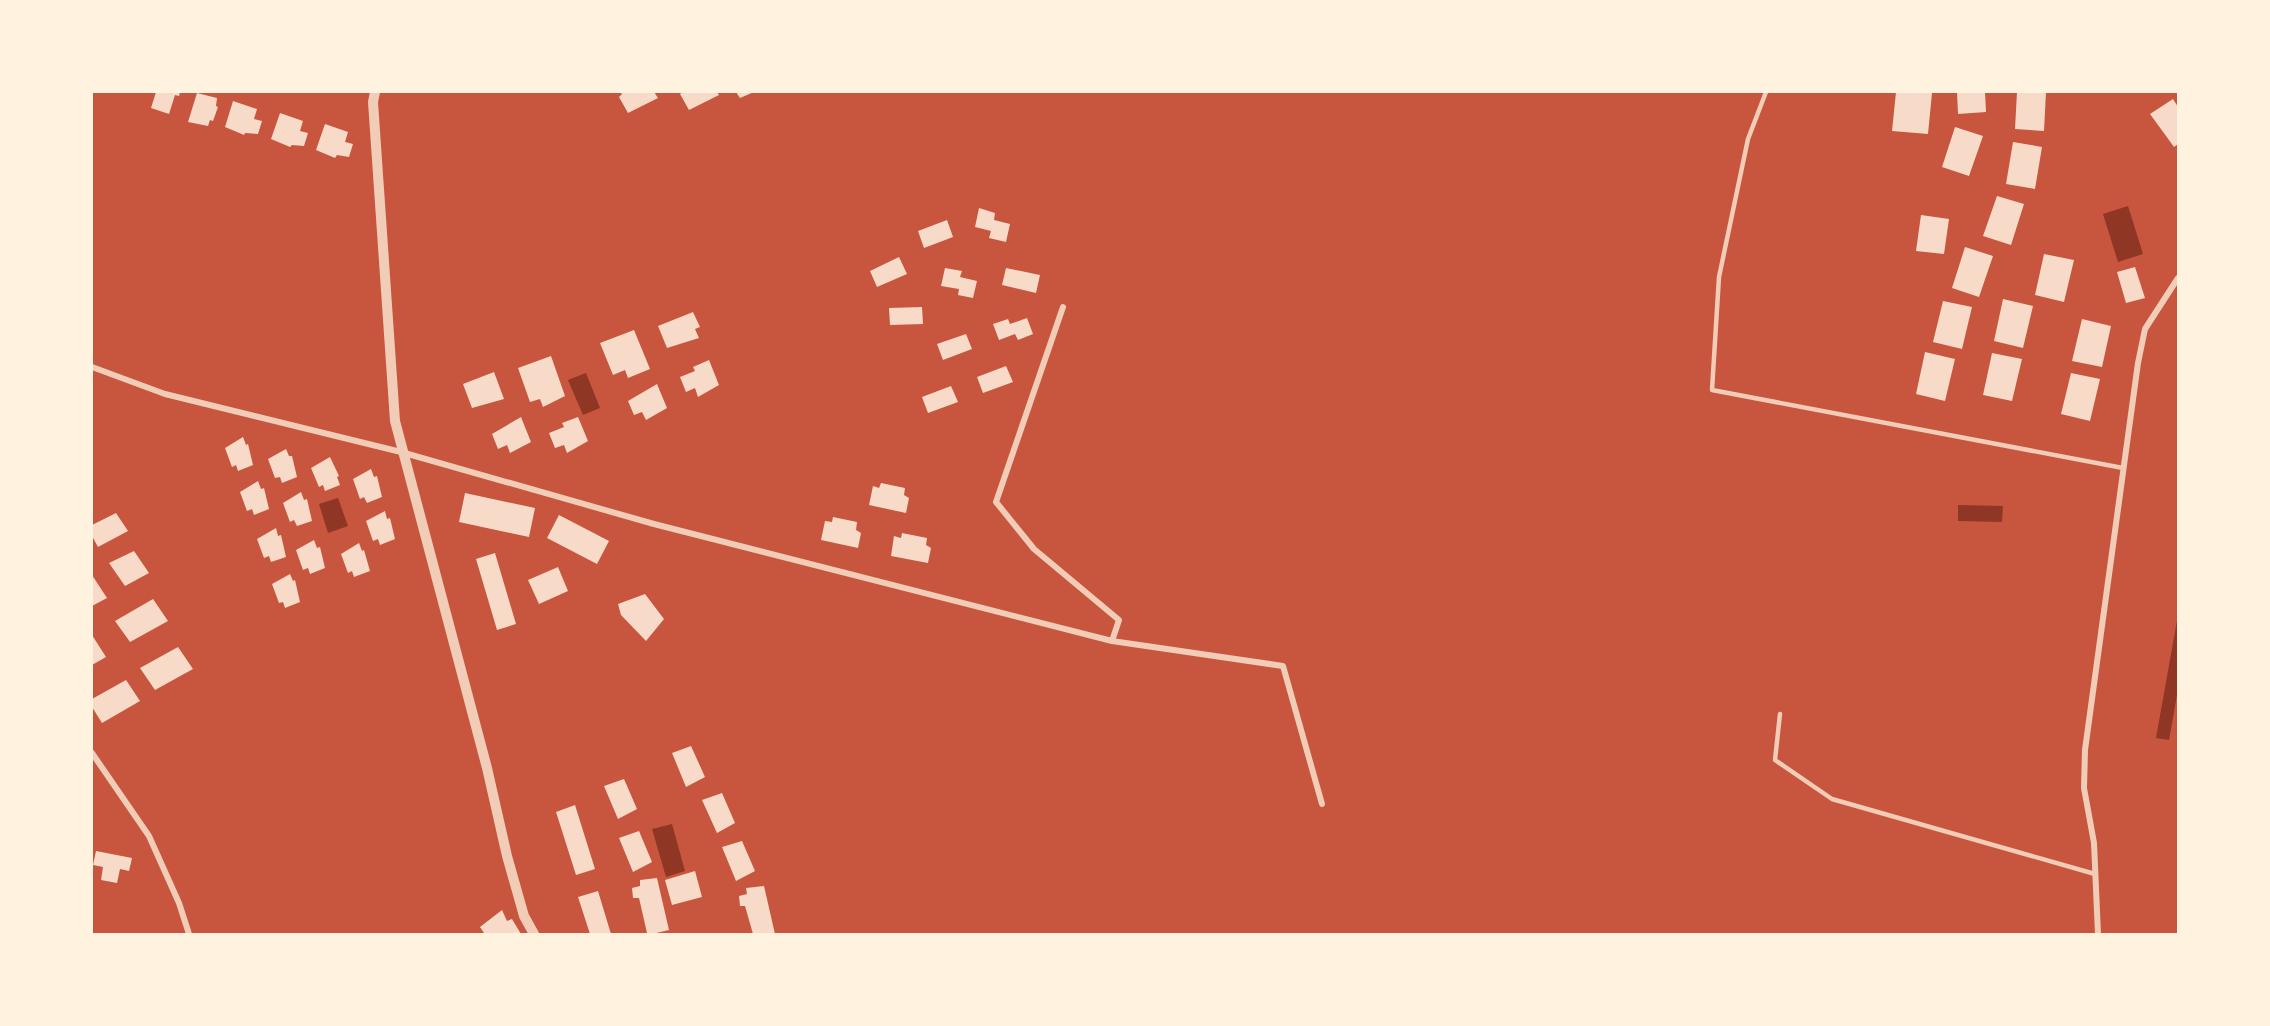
<svg xmlns="http://www.w3.org/2000/svg" width="2270" height="1026" font-family="Karla,sans-serif">
<style>
.water{fill:#8f3625}
.building{fill:#f7dbc8}
.lines{fill:none;stroke-linecap:round;stroke-linejoin:round}
.service{stroke:#f1ccb7;stroke-width:4.5}
.minor{stroke:#f1ccb7;stroke-width:6}
.tertiary{stroke:#f1ccb7;stroke-width:10}
</style>
<rect width="100%" height="100%" fill="#c8553d"/>
<path class="water" d="M2128,206L2143,254L2118,262L2103,214Z
M586,373L600,408L583,415L568,380Z
M338,498L348,526L328,533L319,504Z
M1958,505L2003,506L2002,522L1958,521Z
M2178,615V689L2169,740L2156,738Z
M672,824L685,871L666,877L652,829Z"/>
<path class="building" d="M156,92H180L179,96L175,95L169,114L151,108Z
M620,92H654L658,98L628,113L619,97L622,94Z
M683,92H717L719,95L689,110L680,94Z
M736,92H754L740,98Z
M1896,92L1932,93L1928,134L1892,131Z
M1957,92H1985L1986,112L1958,114Z
M2017,92H2046L2044,131L2015,129Z
M197,93L217,98L216,106L218,107L213,121L210,120L208,126L188,122Z
M2173,99L2178,107V144L2174,147L2150,114Z
M233,101L257,109L254,119L262,121L258,134L245,133L244,135L225,127Z
M280,113L303,121L300,131L308,133L304,146L292,145L290,147L271,139Z
M325,124L348,132L345,142L353,144L349,157L337,155L335,158L316,150Z
M1955,127L1983,136L1969,176L1942,167Z
M2013,142L2042,147L2035,189L2006,184Z
M1997,196L2024,204L2011,245L1983,236Z
M979,208L995,213L994,220L1010,224L1006,242L989,238L991,231L975,227Z
M1921,215L1949,219L1944,254L1916,251Z
M947,220L953,237L924,248L918,231Z
M1965,247L1993,256L1979,297L1952,288Z
M2044,254L2074,260L2064,302L2035,295Z
M899,257L907,274L877,287L870,271Z
M2135,267L2145,298L2126,303L2117,272Z
M945,268L962,271L960,277L977,281L973,298L958,295L959,289L941,286Z
M1006,268L1040,275L1036,293L1002,285Z
M2003,299L2033,306L2023,348L1994,341Z
M1943,301L1972,307L1962,349L1933,342Z
M922,307L923,324L890,325L889,308Z
M693,312L700,327L695,329L699,338L667,348L658,326Z
M1027,318L1033,334L1018,340L1015,334L999,340L993,324L1008,319L1010,324Z
M2082,319L2111,326L2102,367L2072,361Z
M634,330L650,369L628,378L625,370L613,375L600,343Z
M966,334L972,349L943,360L937,344Z
M1925,352L1955,359L1945,401L1916,394Z
M1992,353L2022,359L2012,401L1983,395Z
M551,356L565,396L543,407L540,399L530,402L518,368Z
M709,360L719,385L698,397L695,388L686,392L680,377L695,371L693,367Z
M1006,366L1013,382L983,393L977,377Z
M494,372L504,399L472,408L463,384Z
M2071,373L2100,379L2090,421L2061,414Z
M657,384L667,408L646,420L642,412L634,415L628,401Z
M951,386L958,402L928,413L922,397Z
M521,417L531,442L510,453L507,445L498,449L492,434Z
M578,417L588,441L567,453L564,445L555,448L549,433L564,427L562,423Z
M243,437L246,445L248,444L253,465L238,471L236,465L232,467L225,448Z
M286,449L289,456H292L297,477L282,483L280,477L275,478L268,459Z
M330,457L339,476L337,477L340,485L325,491L323,485L319,487L311,468Z
M371,469L374,477L377,476L382,497L367,503L364,497L360,499L353,479Z
M258,481L261,489L264,488L269,509L254,515L252,509L247,511L240,492Z
M881,483L905,488L904,495L909,498L906,513L869,505L873,486L879,488Z
M301,492L304,500L307,499L312,521L297,526L294,520L290,522L283,503Z
M465,493L535,508L529,537L459,522Z
M385,511L387,519L390,518L395,539L380,545L378,539L373,541L366,521Z
M116,513L128,531L98,547L92,536V525Z
M559,515L609,541L597,564L547,538Z
M833,517L857,522L856,530L861,533L858,548L821,540L825,521L832,522Z
M276,528L278,536L281,535L286,557L271,562L269,556L264,558L257,539Z
M902,533L927,538L926,545L931,548L928,563L891,556L894,536L901,538Z
M314,540L317,548L320,547L325,568L310,574L308,568L303,570L296,550Z
M359,543L362,551L364,550L370,571L354,577L352,571L348,573L341,554Z
M134,551L149,573L125,586L109,563Z
M495,553L516,624L497,630L476,559Z
M558,567L568,591L539,604L528,580Z
M290,574L293,581L295,580L300,602L285,608L283,602L279,603L272,584Z
M92,575L107,598L92,606Z
M645,594L664,619L646,641L621,615L618,604Z
M153,599L168,621L130,642L115,621Z
M92,635L106,657L92,665Z
M178,647L193,669L155,690L140,668Z
M126,680L140,701L102,723L92,707V699Z
M691,746L705,777L686,787L672,753Z
M624,779L637,809L618,819L604,786Z
M722,793L735,823L717,833L702,800Z
M575,805L595,869L576,875L556,812Z
M639,831L652,862L633,872L619,838Z
M742,841L755,871L736,881L722,847Z
M96,851L132,858L129,871L120,869L117,883L101,880L103,867L93,865Z
M695,871L702,897L672,905L665,880Z
M657,878L669,930L652,934L647,933L639,898H633L632,888L640,886V880Z
M764,886L775,934H753L745,906H740L739,896L747,894L746,888Z
M598,891L611,934H590L578,897Z
M502,910L507,921L512,919L521,934H482L484,933L480,927Z"/>
<g class="lines">
<path class="service" d="M1766,92L1748,139L1719,277L1712,390L2123,468
M1780,714L1775,760L1832,799L2095,874"/>
<path class="minor" d="M1063,307L996,502L1034,549L1119,620L1112,641
M92,367L165,394L401,452L654,524L1112,641L1283,666L1322,804
M92,753L149,836L179,903L189,934
M2098,934L2094,843L2084,788L2085,750L2138,363L2145,329L2178,278"/>
<path class="tertiary" d="M375,92L373,102L395,421L487,768L507,856L524,916L534,934"/>
</g>
<rect width="2270" height="1026" fill="none" stroke="#fff3e0" stroke-width="186"/>
</svg>
